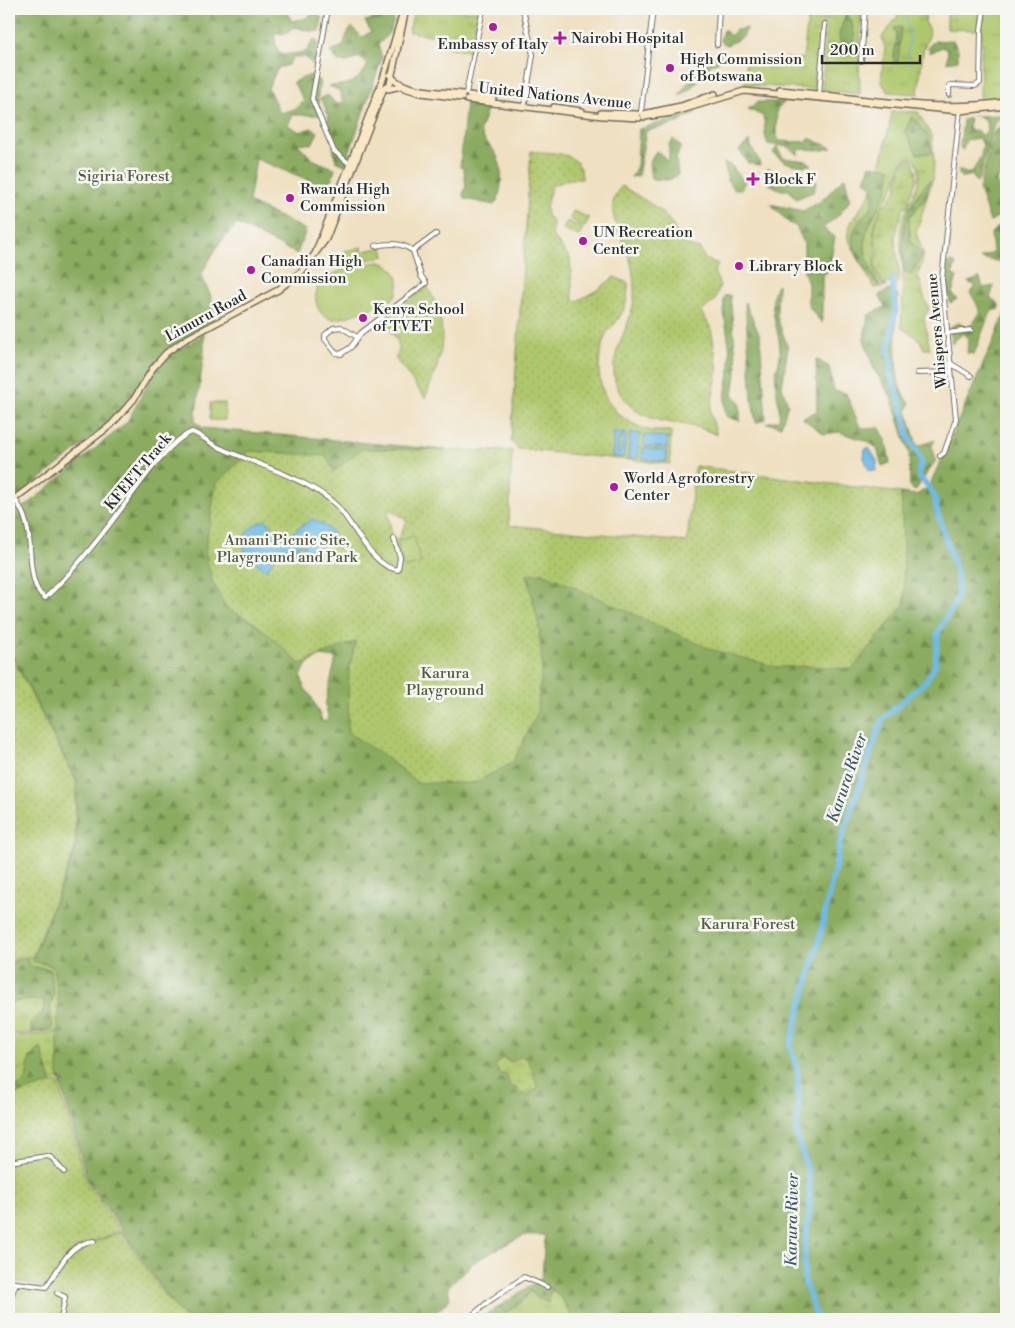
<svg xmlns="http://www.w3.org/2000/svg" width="1015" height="1328" font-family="'Libre Bodoni',serif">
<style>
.grass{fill:url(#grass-tufts);stroke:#6d794c}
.forest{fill:url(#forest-firs);stroke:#5b6c46;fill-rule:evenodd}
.wetland{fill:url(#wetland-marsh);stroke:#6d794c}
.park{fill:url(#park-dots);stroke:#6d794c;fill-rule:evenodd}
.pitch{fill:#afc76c;stroke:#6d794c}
.water{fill:#6ebae7;stroke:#4c7289}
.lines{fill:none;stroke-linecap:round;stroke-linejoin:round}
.stream{stroke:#6ebae7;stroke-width:1}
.river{stroke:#6ebae7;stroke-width:5.5}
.street-casing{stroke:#706a60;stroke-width:6}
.secondary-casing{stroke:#706a60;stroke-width:8}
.street{stroke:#fff;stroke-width:4}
.secondary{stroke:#fae7c3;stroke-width:5}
.poi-dot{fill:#b5179e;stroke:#f6f6f2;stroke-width:2}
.labels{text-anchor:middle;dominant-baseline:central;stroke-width:5;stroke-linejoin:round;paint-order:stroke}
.poi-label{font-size:15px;fill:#2b2b2b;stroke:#f6f6f2;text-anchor:start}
.street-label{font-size:15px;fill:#2b2b2b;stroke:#f6f6f2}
.park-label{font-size:15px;fill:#535a3e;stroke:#f6f6f2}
.water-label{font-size:16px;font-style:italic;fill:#3f5663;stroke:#f6f6f2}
</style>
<defs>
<pattern id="grass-tufts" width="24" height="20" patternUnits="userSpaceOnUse" patternTransform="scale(1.25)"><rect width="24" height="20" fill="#afc76c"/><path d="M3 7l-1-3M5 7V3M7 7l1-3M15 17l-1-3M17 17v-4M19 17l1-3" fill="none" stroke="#97ab5e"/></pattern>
<pattern id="forest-firs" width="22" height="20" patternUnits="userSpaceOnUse" patternTransform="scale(1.25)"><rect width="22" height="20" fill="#8bac60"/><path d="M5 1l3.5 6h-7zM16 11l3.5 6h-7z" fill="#728c4f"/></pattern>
<pattern id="wetland-marsh" width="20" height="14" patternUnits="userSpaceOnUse" patternTransform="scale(1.25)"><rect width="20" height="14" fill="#afc76c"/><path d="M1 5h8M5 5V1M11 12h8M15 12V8" fill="none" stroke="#97ab5e"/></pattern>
<pattern id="park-dots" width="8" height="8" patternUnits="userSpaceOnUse" patternTransform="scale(1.25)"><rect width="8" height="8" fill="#afc76c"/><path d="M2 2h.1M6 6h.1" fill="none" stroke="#97ab5e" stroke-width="1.8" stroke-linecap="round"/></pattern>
</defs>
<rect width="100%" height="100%" fill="#f6f6f2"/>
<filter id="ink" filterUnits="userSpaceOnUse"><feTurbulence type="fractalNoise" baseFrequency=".02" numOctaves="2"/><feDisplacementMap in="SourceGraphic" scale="10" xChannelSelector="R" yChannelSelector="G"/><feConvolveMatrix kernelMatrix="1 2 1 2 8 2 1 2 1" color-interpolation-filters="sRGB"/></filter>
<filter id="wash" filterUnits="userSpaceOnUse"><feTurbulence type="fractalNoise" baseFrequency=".0096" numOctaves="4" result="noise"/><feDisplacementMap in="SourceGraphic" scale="20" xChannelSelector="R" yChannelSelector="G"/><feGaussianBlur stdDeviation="1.12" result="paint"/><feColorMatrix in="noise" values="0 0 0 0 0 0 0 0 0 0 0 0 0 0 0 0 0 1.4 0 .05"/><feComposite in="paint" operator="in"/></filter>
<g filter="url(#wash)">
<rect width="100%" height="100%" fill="#efe0c1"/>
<path class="grass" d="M414,9H462L463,11H479L470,52L438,45L436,36L409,32Z
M809,9H825L817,89L745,85L746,59L783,62L784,58L803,59Z
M827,9H862L859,54L860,94L822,90Z
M899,9H926L925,22L930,33L923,51L918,94L888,92L881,81L885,48L882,37L897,18Z
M947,9H982L978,30L947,29Z
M986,9H1006V97L980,101L982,22Z
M892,112H918L932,137L934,161L933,178L916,233L924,255L918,276C924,289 922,297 929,309L924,318L930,349H924L920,340L901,327C902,309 904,290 903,272C902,254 898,240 902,222C907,201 930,178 913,157L901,161C897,202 864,210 877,256L874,260V268L881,283L887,286L874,288L848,239C846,223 862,208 869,195C882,170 886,139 892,112Z
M51,954L65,1030L9,1035V962Z
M66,1032L59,1079L9,1095V1037Z
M550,1288L563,1300L573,1319L499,1318L524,1300L531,1290L537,1298Z"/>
<path class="forest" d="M9,9H290L288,11L291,21L304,19L316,12L322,18L320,31H310L295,27L286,34L274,33L276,46L281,55L306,52L314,39L318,41L313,65L305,57H293L288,65L278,68L268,88L280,113L295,109L304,100L293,82L312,74L320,82C317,95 317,103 323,115H293L288,125L300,132L311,128L318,132L312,144L297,143L312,159L335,169L329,188L256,159L249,202L306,230L297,254L237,224L218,245L201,275L210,294L215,316L211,327L159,358L123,413L10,503L21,507L26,506L127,422L160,362L204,334V352L195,421L203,428L445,450L362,449L378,543L392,570L348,732L383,755L539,627L526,574L543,573L776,667L811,666L905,603L901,493L916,495L929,487L1006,312V1319H573L563,1300L551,1288L548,1303L537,1298L531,1290C522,1302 511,1309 500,1318L501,1319H480L542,1278L545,1235H526L512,1241L473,1263L448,1287L450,1299L430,1319H187L175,1307L88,1181L58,1074V997L53,966L32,961L76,849L77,781L9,649ZM321,656L336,658L325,705L329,719L323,722L311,696L304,687L301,676L307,664Z
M393,9C396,24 389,35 378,45L382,58L345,165L336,161C331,144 331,111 320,99L328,95L336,104L343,102L339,90L328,86C348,85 359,83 368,64L359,57L348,62H338L330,52L343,46L347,34L352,27L362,37L371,32L365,21L384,17Z
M846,14L851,19L855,38L849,46L854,52L841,50L839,34Z
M901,27L898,63H893L897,36L894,28Z
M747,28L743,37L727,45L720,41L723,30L726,31L730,36L736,30Z
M953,40L958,50V60L947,62L948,49L942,47L930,53L928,47L934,41Z
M720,50L721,56L718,62L711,64C703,77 692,89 679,96C690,78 703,62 720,50Z
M466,102L488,106L480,131C483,141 494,148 498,158C503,170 503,194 494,205L465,199L463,194L466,187L464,169L460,167Z
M757,102H785L777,109L776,131L778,141L807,142L809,138L832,148L823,150L798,149V155L788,147L768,144C763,135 766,126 763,116L748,109Z
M696,112L678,123L646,131L638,176L631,177L637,166L639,129Z
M1003,115L994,124L979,180L976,182L972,175L962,178L959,174V169L965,173H972L981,156L983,144L978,138L966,140L963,150L960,148L963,120L970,118L968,126L972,130L977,131L983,136L987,130L986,122L980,117L973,116Z
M912,116L929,137L932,153L917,154L905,131Z
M1006,119V166L996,182L1005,200L1006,211L990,222L979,189L994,132Z
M673,139L681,146L676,159L678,175L669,180L651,179L649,164L656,151L664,156L665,161L669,160V145Z
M750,141C751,151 759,156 760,165L748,163L739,150Z
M777,147L783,158L807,161L812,165C796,167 784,164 773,153Z
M724,163L731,165L745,182L741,189H734L728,181Z
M870,165L890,168C892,201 865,215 865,245C865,259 874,274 879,286C867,273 843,243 857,225C869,207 874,212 873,188L864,179Z
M768,168L781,176L817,182L813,192L796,199L789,190H781L769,184Z
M845,177L850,200L839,215L823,228L835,237L831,258L834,264L822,277V323L808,306V284L804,271V243L796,226L789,223L770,204L803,211L821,201Z
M930,180L925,199L909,217L910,240L922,255L911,275L905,272C899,234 903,208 930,180Z
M1004,222L1006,232L996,243L1002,262L980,258L993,253L991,233Z
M952,262L956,264L952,274L957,277L952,293L957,299L950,303L945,277L946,263Z
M980,278L983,288L994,286L990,298L999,304V309L992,311C984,324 980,340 974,354L967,353L968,339L963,333L952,344L950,327L959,323L967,328C983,316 981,308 970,293L975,286L968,282Z
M778,284L777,317L788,348L782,387L788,404L781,426L766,423L779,420C781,404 774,389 776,374C777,364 781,361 780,348C779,329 765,301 778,284Z
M889,290L898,295C897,319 889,389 910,403L907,411L917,446L935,440L932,446L936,460L915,491L910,487L909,452L891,397L874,369L864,339L868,315L885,307L879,295Z
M730,295L737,367L733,394L740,403V421L726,416C721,397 731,378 730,358C730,337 722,317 724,296Z
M745,302L760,336L766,419L756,423L752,400Z
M816,359L829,367L834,391L846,393L860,427L871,429L879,427L886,440L890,463L882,466L877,448L867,441L839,432L824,434L802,418L817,411Z
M23,956L33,967L50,969L54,996L50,1005L53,1028L31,1033V1022L43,1012L44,1000H25L9,1003V966Z
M41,1048L72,1152L21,1099L17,1087L26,1080L30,1057Z"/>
<path class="wetland" d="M912,159C923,182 912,183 908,205L903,208L895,237L900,278L896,284L883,283L875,268V260L879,256L874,235L875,226L881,207L888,203L896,191L903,162Z
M520,1057L526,1058L533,1070L537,1088C530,1095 522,1098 517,1088L510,1086L507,1076L500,1073L495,1066L502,1058L512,1062Z"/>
<path class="park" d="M531,151C554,154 582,150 582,179H570L551,186L546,207L547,216L553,221L552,235L570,258L573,299L577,301L599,289L614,277L628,283C628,300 625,311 614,325C611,328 606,332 605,337C590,378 603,414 645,429C652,432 663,431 671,431L670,464L518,449L511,441Z
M622,186C637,196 656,205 668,219C681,235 676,245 700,249L705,259L718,264L714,272L720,285L715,300L701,312L711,328L718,369L710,412L717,435C709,432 701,427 692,426C667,421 641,422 624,399C595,360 637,328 634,290C634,281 633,272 631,263C625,238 599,209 622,186Z
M427,286C451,327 443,357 425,398L395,358C406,345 392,334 383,322Z
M362,449L512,451L509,525L687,542L695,466L901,493L905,603L852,669L811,666L776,667L710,649L543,573L527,574L539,627L542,665L537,714L512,763L474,783H418L383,755L348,733L349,670L356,641L300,664L273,638L253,622L226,608L213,583L205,552L216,484L250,451L325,456L334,471ZM391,509L407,521L398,539L392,536L388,511Z
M9,651L76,781L75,849L33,956L9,960Z
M58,1082L86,1181L120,1231L74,1249L48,1288L9,1280V1096Z
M121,1232L166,1296L185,1319H9V1306L18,1286L48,1289L75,1250Z"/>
<path class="pitch" d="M573,211L589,218L585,227L570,219Z
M567,221L583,228L579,236L563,229Z
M362,247L364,256L347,260L345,251Z
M383,247L385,256L367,260L365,251Z
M379,262C398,265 404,286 392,300C384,306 372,308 363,311C354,314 343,319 333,319C316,318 311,294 321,282C329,272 366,263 379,262Z
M210,403H225V420H210Z
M414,536L421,563L404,568L397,541Z"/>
<path class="water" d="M614,432H619L618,453H621L622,433H626L624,457H612Z
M630,433L640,434L638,459L628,458Z
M645,435L668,437L667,448L644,446Z
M643,448L667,451L666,462L642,459Z
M869,448L877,461L876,471L869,470L864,458L865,449Z
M312,519L324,525L334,534L330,540L326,539L318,549L305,550L304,545H298L297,550L291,553L288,547L273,559L267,570C261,566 253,561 248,555C235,539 251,524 266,520L274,529L291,537L293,532Z"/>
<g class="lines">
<path class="stream" d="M905,15L911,40C905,47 908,65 915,71"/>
<path class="river" d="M817,1319L804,1279L805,1242L810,1209L809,1174L796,1133L799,1103L797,1067L790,1046L819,941L840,843L882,720L927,680L935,665L938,633L957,598L958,584L955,567L936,508C936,494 929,486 919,477V468L922,465L920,457L909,438L902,406L890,374L892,361L888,352L896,311L892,279"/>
</g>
</g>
<g filter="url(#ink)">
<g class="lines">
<g class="street-casing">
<path id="street" d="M328,9L312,99L334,151L351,165
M523,9L533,55L525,103
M717,45L719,9
M861,61L865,9
M466,93L483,9
M819,94L825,24
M949,95V86L951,85L975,86L980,83L981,30L984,9
M641,112L653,9
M375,246C388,243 401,242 413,251
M413,251L436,234
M947,333L971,330
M357,337L341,327L333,328L325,335V339L336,353L341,354L351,347L361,333L426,283L421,276L413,251
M950,363L971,376
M917,373L951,372
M940,456L944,453L956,419L942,279L960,109
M15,499C22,509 26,519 28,531C32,550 28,587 45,598C73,572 99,539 122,508C137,488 169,440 192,432C201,435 209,443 218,447C251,462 311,480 336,505C353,522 371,567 398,570L400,557L394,539
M9,1162L47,1156L52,1158L64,1172
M9,1282L46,1287C60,1268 68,1243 94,1241
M57,1293L65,1297L61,1319
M9,1302L16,1283
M9,1314L10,1319
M468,1319L488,1302L524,1277L547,1287"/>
</g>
<g class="secondary-casing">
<path id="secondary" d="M390,75C403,93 443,91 463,94
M404,88L421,93L462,98
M388,89L401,86
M780,90C855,97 931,113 1006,102
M469,95L493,99
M467,100L603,116L639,118
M554,107L582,111
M601,113L638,114
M643,114L681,106L715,94
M644,117L672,113L744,91L960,111L1006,106
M316,251L383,79L402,15
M9,503L111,425L134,399L153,368L166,353L186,339L278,290L302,271L326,239L384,88L390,84L406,9"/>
</g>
<use href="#street" class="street"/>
<use href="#secondary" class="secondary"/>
</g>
</g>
<g class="poi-dot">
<circle cx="493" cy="27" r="5"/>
<path d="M557.5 30.5h5v5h5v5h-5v5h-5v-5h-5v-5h5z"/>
<circle cx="670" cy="68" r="5"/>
<path d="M750.5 171.5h5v5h5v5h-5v5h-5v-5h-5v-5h5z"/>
<circle cx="290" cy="198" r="5"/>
<circle cx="583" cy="241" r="5"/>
<circle cx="739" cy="266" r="5"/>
<circle cx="251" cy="270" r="5"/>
<circle cx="363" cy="318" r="5"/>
<circle cx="614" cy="487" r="5"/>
</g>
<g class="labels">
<g class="poi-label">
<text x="571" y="38">Nairobi Hospital</text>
<text x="493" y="44" text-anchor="middle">Embassy of Italy</text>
<text x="680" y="59">High Commission<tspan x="680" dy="17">of Botswana</tspan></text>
<text x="764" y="179">Block F</text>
<text x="300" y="189">Rwanda High<tspan x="300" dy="17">Commission</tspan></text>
<text x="593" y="232">UN Recreation<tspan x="593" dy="17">Center</tspan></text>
<text x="261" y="261">Canadian High<tspan x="261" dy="17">Commission</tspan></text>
<text x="749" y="266">Library Block</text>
<text x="373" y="309">Kenya School<tspan x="373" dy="17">of TVET</tspan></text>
<text x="624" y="478">World Agroforestry<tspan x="624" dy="17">Center</tspan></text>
</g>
<g class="street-label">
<text transform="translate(555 96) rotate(6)">United Nations Avenue</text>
<text transform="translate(206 316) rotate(-29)">Limuru Road</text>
<text transform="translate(937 331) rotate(-95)">Whispers Avenue</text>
<text transform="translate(138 472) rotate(-50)">KFEET Track</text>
</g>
<g class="park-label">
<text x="124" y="176">Sigiria Forest</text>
<text x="287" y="540">Amani Picnic Site,<tspan x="287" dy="17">Playground and Park</tspan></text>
<text x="445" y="673">Karura<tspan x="445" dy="17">Playground</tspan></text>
<text x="748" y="924">Karura Forest</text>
</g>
<g class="water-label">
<text transform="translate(847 778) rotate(-71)">Karura River</text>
<text transform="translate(792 1220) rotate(-89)">Karura River</text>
</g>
</g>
<rect width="1015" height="1328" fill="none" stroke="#f6f6f2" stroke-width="30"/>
<path d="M822 55v8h98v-8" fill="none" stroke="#2b2b2b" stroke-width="2.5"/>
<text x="830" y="55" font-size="15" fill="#2b2b2b" stroke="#f6f6f2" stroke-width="4" paint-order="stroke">200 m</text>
</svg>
